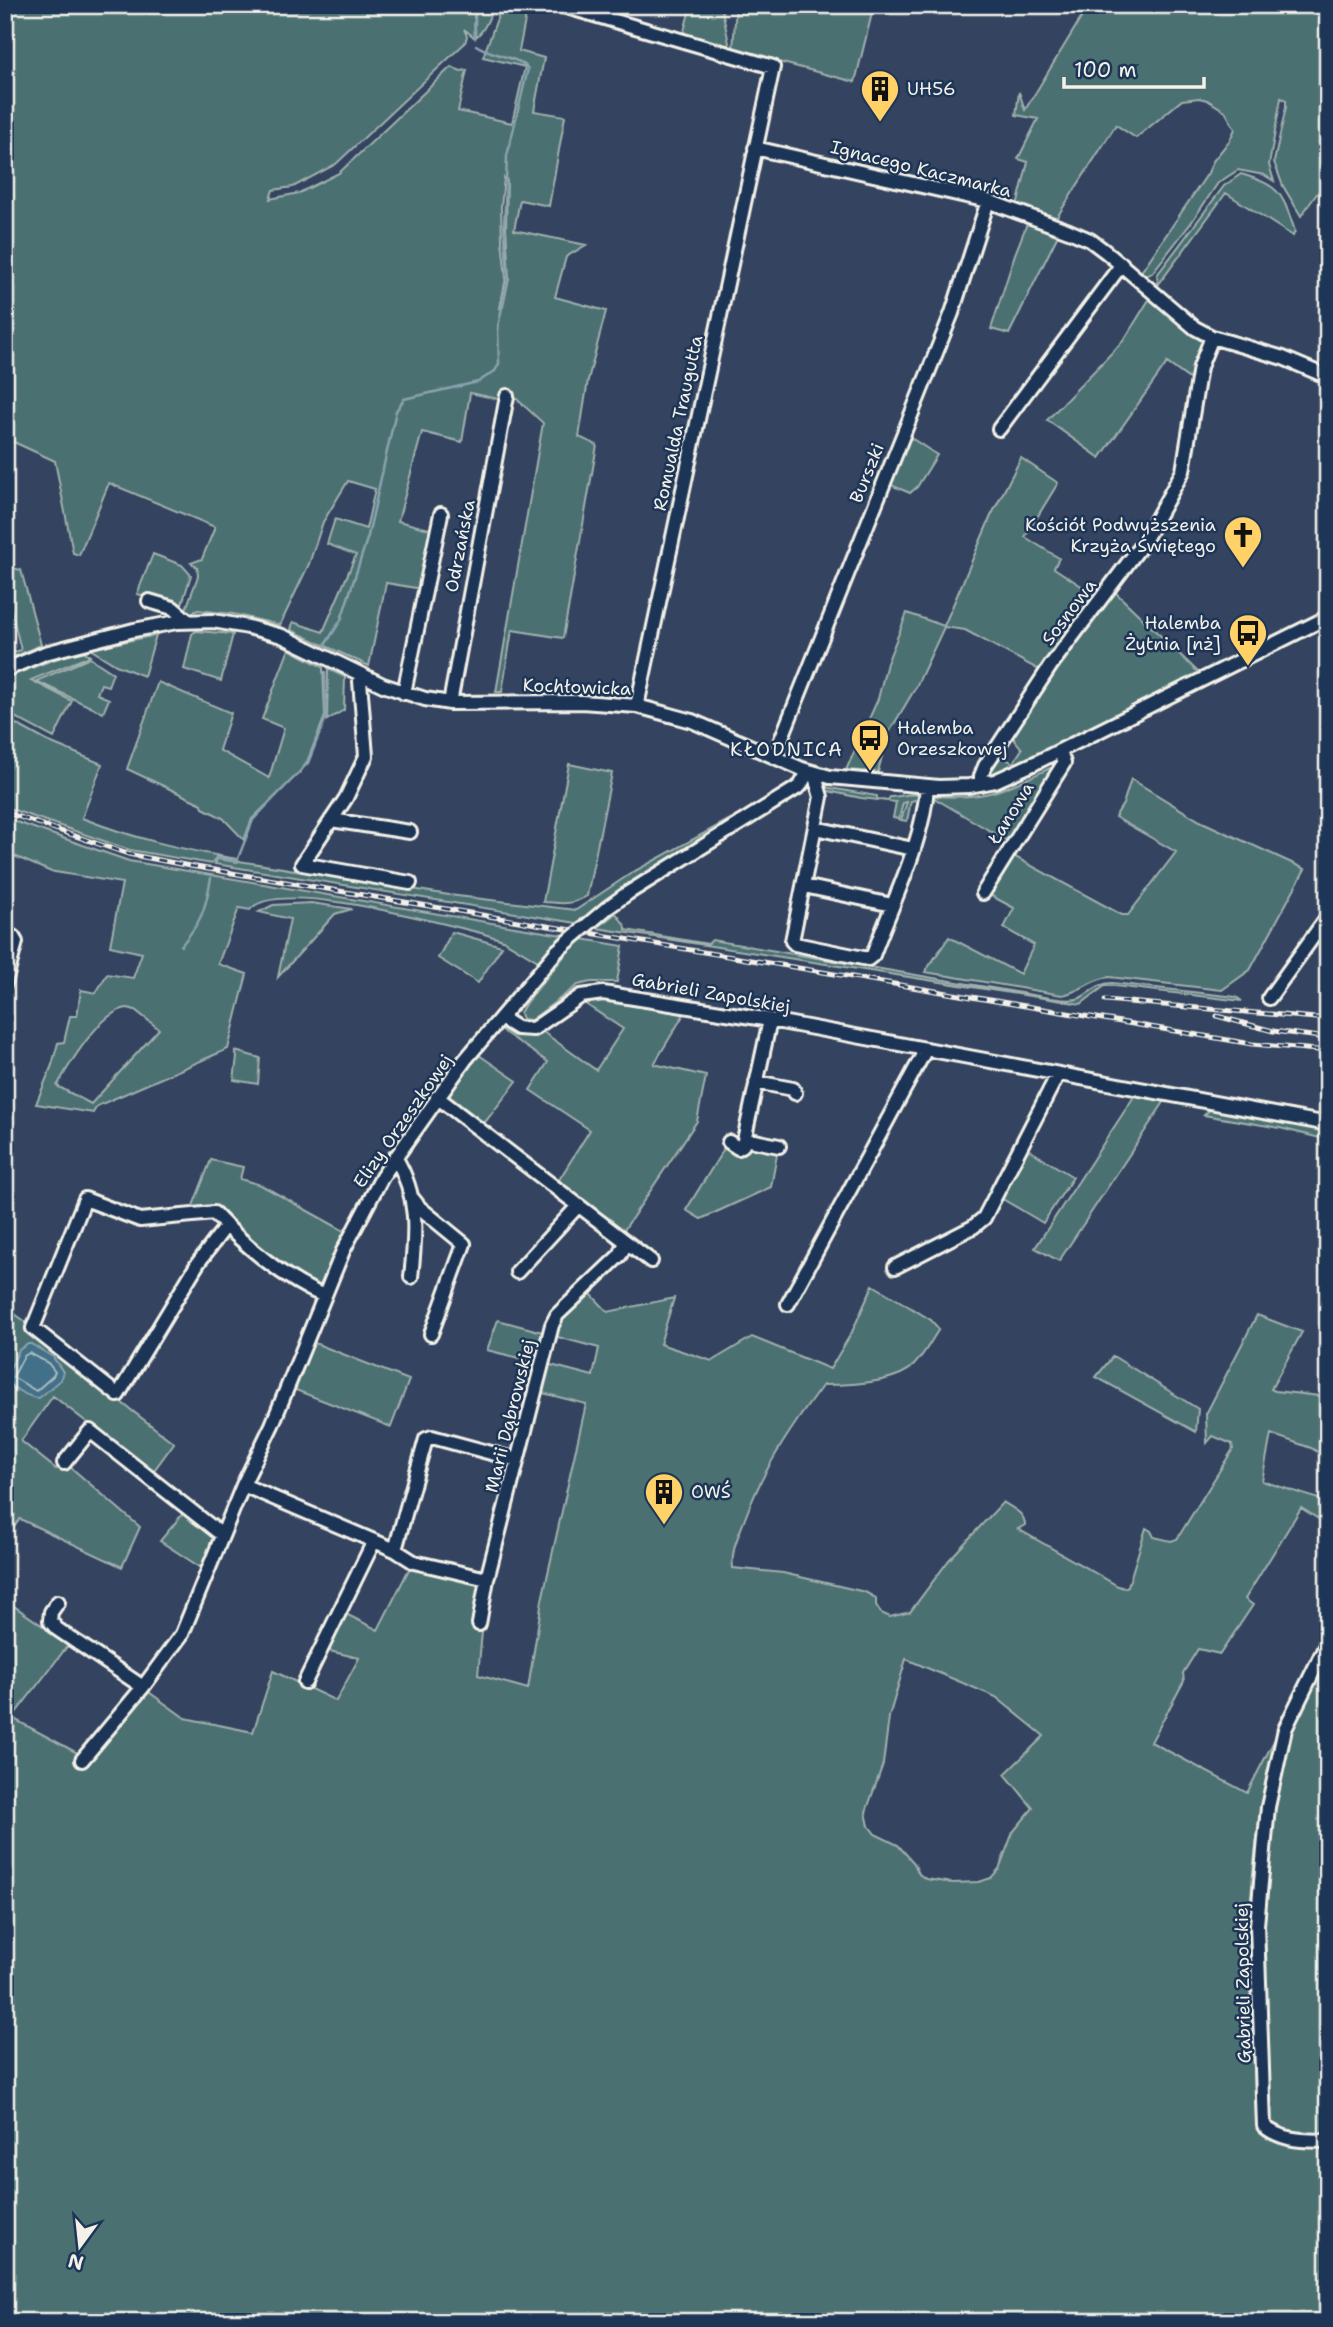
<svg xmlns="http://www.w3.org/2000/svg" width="1333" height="2327" font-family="'Shantell Sans',sans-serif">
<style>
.green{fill:#4b7072;stroke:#a0b0ad;stroke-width:2;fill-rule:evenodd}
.water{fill:#436f88;stroke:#8aa3ae;stroke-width:2}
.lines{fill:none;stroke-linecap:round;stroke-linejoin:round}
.shore{stroke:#adbdc2;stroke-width:2}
.stream{stroke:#8aa3ae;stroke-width:2.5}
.minor-casing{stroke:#f4f1e8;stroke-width:18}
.minor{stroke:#1d3557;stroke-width:12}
.rail-casing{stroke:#f4f1e8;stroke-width:5}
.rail{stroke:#1d3557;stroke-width:2.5;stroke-dasharray:8;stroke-linecap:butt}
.minor-bridge-casing{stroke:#f4f1e8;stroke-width:18;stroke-linecap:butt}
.minor-bridge{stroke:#1d3557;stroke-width:12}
.labels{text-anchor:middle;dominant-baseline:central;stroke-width:5;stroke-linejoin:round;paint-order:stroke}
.poi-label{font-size:18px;fill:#f4f1e8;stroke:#1d3557;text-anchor:start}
.street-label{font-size:18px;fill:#f4f1e8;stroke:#1d3557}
.neighbourhood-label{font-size:19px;letter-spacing:2px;fill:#f4f1e8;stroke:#1d3557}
</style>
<rect width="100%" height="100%" fill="#344460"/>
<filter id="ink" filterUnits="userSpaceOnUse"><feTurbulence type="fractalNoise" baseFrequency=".0143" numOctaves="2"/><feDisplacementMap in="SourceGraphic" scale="14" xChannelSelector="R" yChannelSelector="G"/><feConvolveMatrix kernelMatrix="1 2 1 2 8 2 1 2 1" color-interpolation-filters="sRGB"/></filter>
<g filter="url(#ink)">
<path class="green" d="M5,5H474V19L476,5H493C490,17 486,29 476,37L474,21L475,38L464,29L467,36L465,43L336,164L293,187L273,190L270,199L299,193L339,173L451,67L461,71L467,70L458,111L512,123L525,67L483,57L502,5H528L519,51L544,58L534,111L565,116L549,206L520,200L514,230L586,245L566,257L555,297L606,311L588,380L579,437L597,445L563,638L512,630L502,692H496L543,423L506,389L503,400L470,393L462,442L422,432L398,521L433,530L422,589L386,583L369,666L291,630L293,622L323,632L356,555L327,544L335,519L366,529L375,489L348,481L323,522L309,564L280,625L233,614L198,610L188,614L186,609L198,576L197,567L191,563L202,559L215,527L109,483L79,555L73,553L55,461L5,438ZM504,178L507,181L506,227L509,278L503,307L500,308L506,278L502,241L501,207Z
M691,5H721L729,43L726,48L683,35Z
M736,5H874L855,82L733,50Z
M1089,5H1323L1328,9V178L1301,216L1283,186L1274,162L1286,107V100L1281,98L1269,165L1274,181L1264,175L1238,170L1218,183L1191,223L1152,273L1144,277L1139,275L1208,173L1213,161L1230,140L1235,129L1225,111L1207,100L1199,98L1182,100L1136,138L1116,125L1055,220L1017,206L1028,162L1018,159L1038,119L1016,115L1019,92L1025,110Z
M1241,174C1281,186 1282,193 1295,231L1293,236L1226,193L1158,285L1157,275L1224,186Z
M1028,221L1059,233L1009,334L991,329L1015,254Z
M1150,298L1202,342L1192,381L1167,363L1100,458L1047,420L1124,340Z
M905,434L937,455L917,487L910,493L886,483Z
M1021,458L1058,483L1025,537L1059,558L1054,568L1098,597L1041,671L965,630L944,627L916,687L887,736L878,772L846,770L878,699L887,663L907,613L944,626L991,516Z
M153,554L182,565L191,575L182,604L179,605L137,594Z
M5,566L21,570L41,645L5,661V655L21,650L5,585Z
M1113,590L1199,673L996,776L988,774L997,754L1013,763L1022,749L1010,734L1056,666Z
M196,631L233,634L221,681L184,669L192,634Z
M156,635L144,676L116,665L90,649Z
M289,649L323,667L325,716L307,762L301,771L252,819L244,840L223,818L203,808L202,804L127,769L158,682L231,713L219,750L269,778L284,728L262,719Z
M84,651L90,656L31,680L72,701L54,738L5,712V678L63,656Z
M90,658L113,673L108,686L101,684L97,694L109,699L103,713L36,681Z
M328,669L345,677L344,710L327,720Z
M5,718L47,741L102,764L82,818C135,839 181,849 237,859L216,857L212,864L130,850L5,807Z
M569,764L612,773L587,896C570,906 562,903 543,902Z
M1050,768H1054L1053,774L1009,842L934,798V796C987,800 1003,790 1050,768Z
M1131,779L1200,821L1305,869L1250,970L1222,990L1109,977C1091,979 1080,992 1062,995L925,972L949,937L1020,974L1034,945L1004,928L1014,908L986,893L1010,854L1122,915H1128L1176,852L1115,817L1123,804Z
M824,787L877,796V799L888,800L890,797C901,797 915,791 923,798L911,801L907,821L901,820L907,802L903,803L899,819L893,818L896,802L861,798L828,791L825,801Z
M5,818L129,861L562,935L541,961H538L503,940L481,933C442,924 275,877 250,910L239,908L218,964L247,974L228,1049L97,1106L93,1113L36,1104L52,1065L58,1043L64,1042L70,1016H77L81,990L96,993L107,974L133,978L142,953L110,946L122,883L49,871L5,852ZM128,1008L135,1010L159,1029L91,1104L57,1086C70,1063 101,1010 128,1008Z
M732,818H738L605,902L576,923L215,864L217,859L237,862L239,861L449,895L576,910L633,872Z
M311,903L352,909L335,914L278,977L290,919L259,912L273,905Z
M616,913L626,927V930L708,944L712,940L1050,998C1060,999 1071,1002 1080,998C1091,992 1098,983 1112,983L1236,997L1242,1001L1106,985L1081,1004L597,928Z
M452,932L502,946L478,983L438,958Z
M582,939L623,946L617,982H591L578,985L531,1020L522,1019L520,1013L525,1004L570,949Z
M596,999L684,1014L654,1064L706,1076L697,1121L622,1233L557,1183L590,1130L530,1090L548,1062L498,1028L523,1035L539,1029L596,1070L623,1029L584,1003Z
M235,1051L260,1058L258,1084L234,1080L237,1057Z
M479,1055L517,1081L482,1126L445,1097Z
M1135,1095L1166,1099L1059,1261L1035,1248Z
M1213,1107L1328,1130V1140L1280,1128L1204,1115Z
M747,1143L778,1149L771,1187L701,1219L686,1210L725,1147L742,1153L745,1150Z
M1026,1148L1073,1177L1043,1223L1001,1198Z
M211,1160L243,1167L240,1179L261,1185L346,1232L321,1290L314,1288L268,1256L214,1210L191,1211Z
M873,1285L931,1320L939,1329C931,1341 924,1355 914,1365C896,1384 848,1385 823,1385C790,1429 763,1469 744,1521C738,1537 731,1550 733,1568L783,1573L865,1592L876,1598V1605L881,1613L890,1617L910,1612L949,1560L1003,1502C1012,1508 1025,1513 1025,1525L1018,1529L1118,1586L1124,1588L1128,1586L1146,1528L1151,1531L1154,1537L1171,1541L1177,1539L1233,1449L1232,1444L1213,1436L1207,1443L1206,1414L1257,1315L1302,1332L1271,1389L1275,1391L1328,1397V1458L1311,1448L1271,1434L1262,1481L1328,1502V1518L1325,1523L1301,1508L1245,1599L1253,1605L1220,1654L1198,1649L1183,1673L1184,1681L1151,1742L1247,1793L1278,1733C1262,1795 1251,1864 1250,1928C1250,1992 1254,2057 1256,2120L1261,2130L1328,2145V2322H5V1600L69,1644L12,1718L81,1755L146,1690L185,1718L253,1732L273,1671L336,1701L359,1658L325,1650L344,1613L378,1630L411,1565L482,1582L472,1626L475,1631L482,1632L478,1675L528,1689L542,1600L586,1404L539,1392L547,1364L593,1376L599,1348L554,1336L558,1323L589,1292L608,1312L674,1298L660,1344L712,1361L752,1337L830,1369L852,1332ZM906,1659L996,1697L1044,1736L1005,1774L1033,1808L1013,1832L999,1869L991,1878L979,1882L953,1883L926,1879L919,1874L914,1863L898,1845L875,1834L869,1826L866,1812L883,1764L889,1717Z
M5,1307L29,1324L26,1329L174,1443L152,1473L53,1396L21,1441L56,1469L60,1464L68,1465L140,1527L122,1567L20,1519L5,1539ZM39,1351L53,1357L33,1397L8,1383Z
M498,1320L546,1333L538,1363L487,1350Z
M312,1342L409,1380L391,1427L293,1389Z
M1113,1356L1198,1409L1196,1432L1096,1377Z
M185,1511L216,1535L203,1569L160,1541Z
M1328,1653V2137C1307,2136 1282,2139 1268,2121L1261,1929L1270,1825L1292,1729Z"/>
<path class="water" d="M28,1344H31L53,1357L63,1372L60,1380L39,1398C28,1397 9,1388 6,1377L19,1350Z"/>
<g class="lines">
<path class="shore" d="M29,1353L48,1363L55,1372L53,1376L36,1391L13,1377L24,1356Z"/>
<path class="stream" d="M475,5V37
M325,645L341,620L368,536L396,411L404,399L478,382L495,371L499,364L498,327L508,278L504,227L507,156L528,69C523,58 489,55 476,45
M214,861L216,858L237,861L253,820L308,763L326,717L325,672
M181,946C202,920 205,911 211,878"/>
<g class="minor-casing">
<path id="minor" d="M560,5L773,67L637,706
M755,148L988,201L1069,231L1090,240L1106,252L1195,328L1212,337L1283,358L1328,377
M999,429L1122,264
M149,601L173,608L188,621
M5,670L45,653L134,630L177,622L213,621L248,627L282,636L383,685L425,699L450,703L581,702L637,706L692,721L802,769L830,777L939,787L969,786L995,781L1035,763L1328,617
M363,675L360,681L366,756L346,798L302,864L410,883
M404,693L441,514
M450,703L507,396
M774,757L952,313L988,201
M814,773L821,797L792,941L795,944L868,959L873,955C892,903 924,841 927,786
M981,784V776L985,766L1051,665L1143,543L1183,471L1200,367L1212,337
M331,820L410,832
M815,828L913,849
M804,886L892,905
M983,893L1064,763L1060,751
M607,908L628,893L800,786L808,772
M5,933L13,937L16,942L5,983
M1269,998L1328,916
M501,1018L517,1028L533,1029L581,996L603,993L770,1020L1328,1124
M756,1082L793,1089L795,1093
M437,1097L651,1261
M745,1139L779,1146
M729,1142L738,1148L743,1145L770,1020
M395,1157C419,1196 416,1233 411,1277
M413,1199L420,1208L464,1244L431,1334
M226,1226L198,1263L118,1395L33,1328L85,1199L140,1220L214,1213C244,1245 284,1279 324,1296
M895,1267L973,1227L984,1218L1058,1074
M517,1272L578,1206
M788,1304L926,1049
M64,1463L90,1431L222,1535
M243,1485L395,1550L414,1562L487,1579
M395,1550L426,1439L432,1437L517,1460
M58,1602L51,1612L50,1621L57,1629L143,1687
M479,1624L487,1579L552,1325L557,1315L620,1255L626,1243
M1328,1641L1285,1729L1268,1807L1257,1925L1264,2126C1283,2142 1305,2140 1328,2141
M305,1682L374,1541
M82,1760L143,1687L182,1634L243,1485L272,1425L343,1251L382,1177L465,1060L557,951"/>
</g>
<use href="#minor" class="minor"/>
<g class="rail-casing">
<path id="rail" d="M5,812L128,854L190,866L1252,1044L1328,1051
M1105,1000L1328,1019
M1217,1016L1273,1031L1328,1038"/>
</g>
<use href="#rail" class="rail"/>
<g class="minor-bridge-casing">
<path id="minor-bridge" d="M557,951L607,908"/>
</g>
<use href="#minor-bridge" class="minor-bridge"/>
</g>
</g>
<defs>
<g id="building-pin" transform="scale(2.0125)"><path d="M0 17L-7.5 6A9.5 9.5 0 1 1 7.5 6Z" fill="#ffd166" stroke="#1d3557"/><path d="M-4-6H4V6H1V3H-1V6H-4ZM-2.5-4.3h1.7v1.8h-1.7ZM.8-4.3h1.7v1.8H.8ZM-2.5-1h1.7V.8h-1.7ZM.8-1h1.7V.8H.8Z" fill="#111"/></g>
<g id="church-pin" transform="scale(2.0125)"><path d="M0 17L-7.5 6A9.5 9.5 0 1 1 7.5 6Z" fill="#ffd166" stroke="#1d3557"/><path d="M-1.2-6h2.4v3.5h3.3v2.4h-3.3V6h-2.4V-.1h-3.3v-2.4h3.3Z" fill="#111"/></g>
<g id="bus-pin" transform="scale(2.0125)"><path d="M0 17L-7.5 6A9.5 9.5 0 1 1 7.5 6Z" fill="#ffd166" stroke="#1d3557"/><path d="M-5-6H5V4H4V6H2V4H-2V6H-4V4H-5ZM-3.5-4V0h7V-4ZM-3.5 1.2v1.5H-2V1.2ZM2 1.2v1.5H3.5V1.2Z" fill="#111"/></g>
</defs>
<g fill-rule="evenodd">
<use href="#building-pin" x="880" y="89"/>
<use href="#church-pin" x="1243" y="535"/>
<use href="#bus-pin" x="1248" y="633"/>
<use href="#bus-pin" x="870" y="738"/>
<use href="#building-pin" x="664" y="1492"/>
</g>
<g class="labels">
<g class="poi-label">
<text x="907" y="89">UH56</text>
<text x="1216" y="525" text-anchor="end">Kościół Podwyższenia<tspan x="1216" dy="21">Krzyża Świętego</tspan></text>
<text x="1221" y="623" text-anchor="end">Halemba<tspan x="1221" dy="21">Żytnia [nż]</tspan></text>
<text x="897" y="728">Halemba<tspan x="897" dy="21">Orzeszkowej</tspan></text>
<text x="691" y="1492">OWŚ</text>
</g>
<g class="street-label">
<text transform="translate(921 169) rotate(14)">Ignacego Kaczmarka</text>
<text transform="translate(678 423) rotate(-78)">Romualda Traugutta</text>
<text transform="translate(867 473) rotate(-68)">Burszki</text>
<text transform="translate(460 546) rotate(-79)">Odrzańska</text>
<text transform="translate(1069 612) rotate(-53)">Sosnowa</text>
<text transform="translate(577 687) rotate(2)">Kochłowicka</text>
<text transform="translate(1011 813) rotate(-58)">Łanowa</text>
<text transform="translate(711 993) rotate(10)">Gabrieli Zapolskiej</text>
<text transform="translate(403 1121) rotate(-55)">Elizy Orzeszkowej</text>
<text transform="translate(510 1416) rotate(-76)">Marii Dąbrowskiej</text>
<text transform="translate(1243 1983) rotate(-91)">Gabrieli Zapolskiej</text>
</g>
<g class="neighbourhood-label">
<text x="787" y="749">KŁODNICA</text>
</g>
</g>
<rect width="1333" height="2327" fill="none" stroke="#1d3557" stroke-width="28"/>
<rect x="14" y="14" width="1305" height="2299" fill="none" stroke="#f4f1e8" stroke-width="2.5" filter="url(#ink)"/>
<g transform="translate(80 2246) rotate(195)" stroke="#1d3557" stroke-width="5" paint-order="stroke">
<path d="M0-5L12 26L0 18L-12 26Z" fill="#f4f1e8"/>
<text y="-10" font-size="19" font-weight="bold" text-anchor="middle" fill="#f4f1e8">N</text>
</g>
<path d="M1064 77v10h140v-10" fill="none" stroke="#f4f1e8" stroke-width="3.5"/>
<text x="1074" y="77" font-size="21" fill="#f4f1e8" stroke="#1d3557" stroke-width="5" paint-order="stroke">100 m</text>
</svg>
